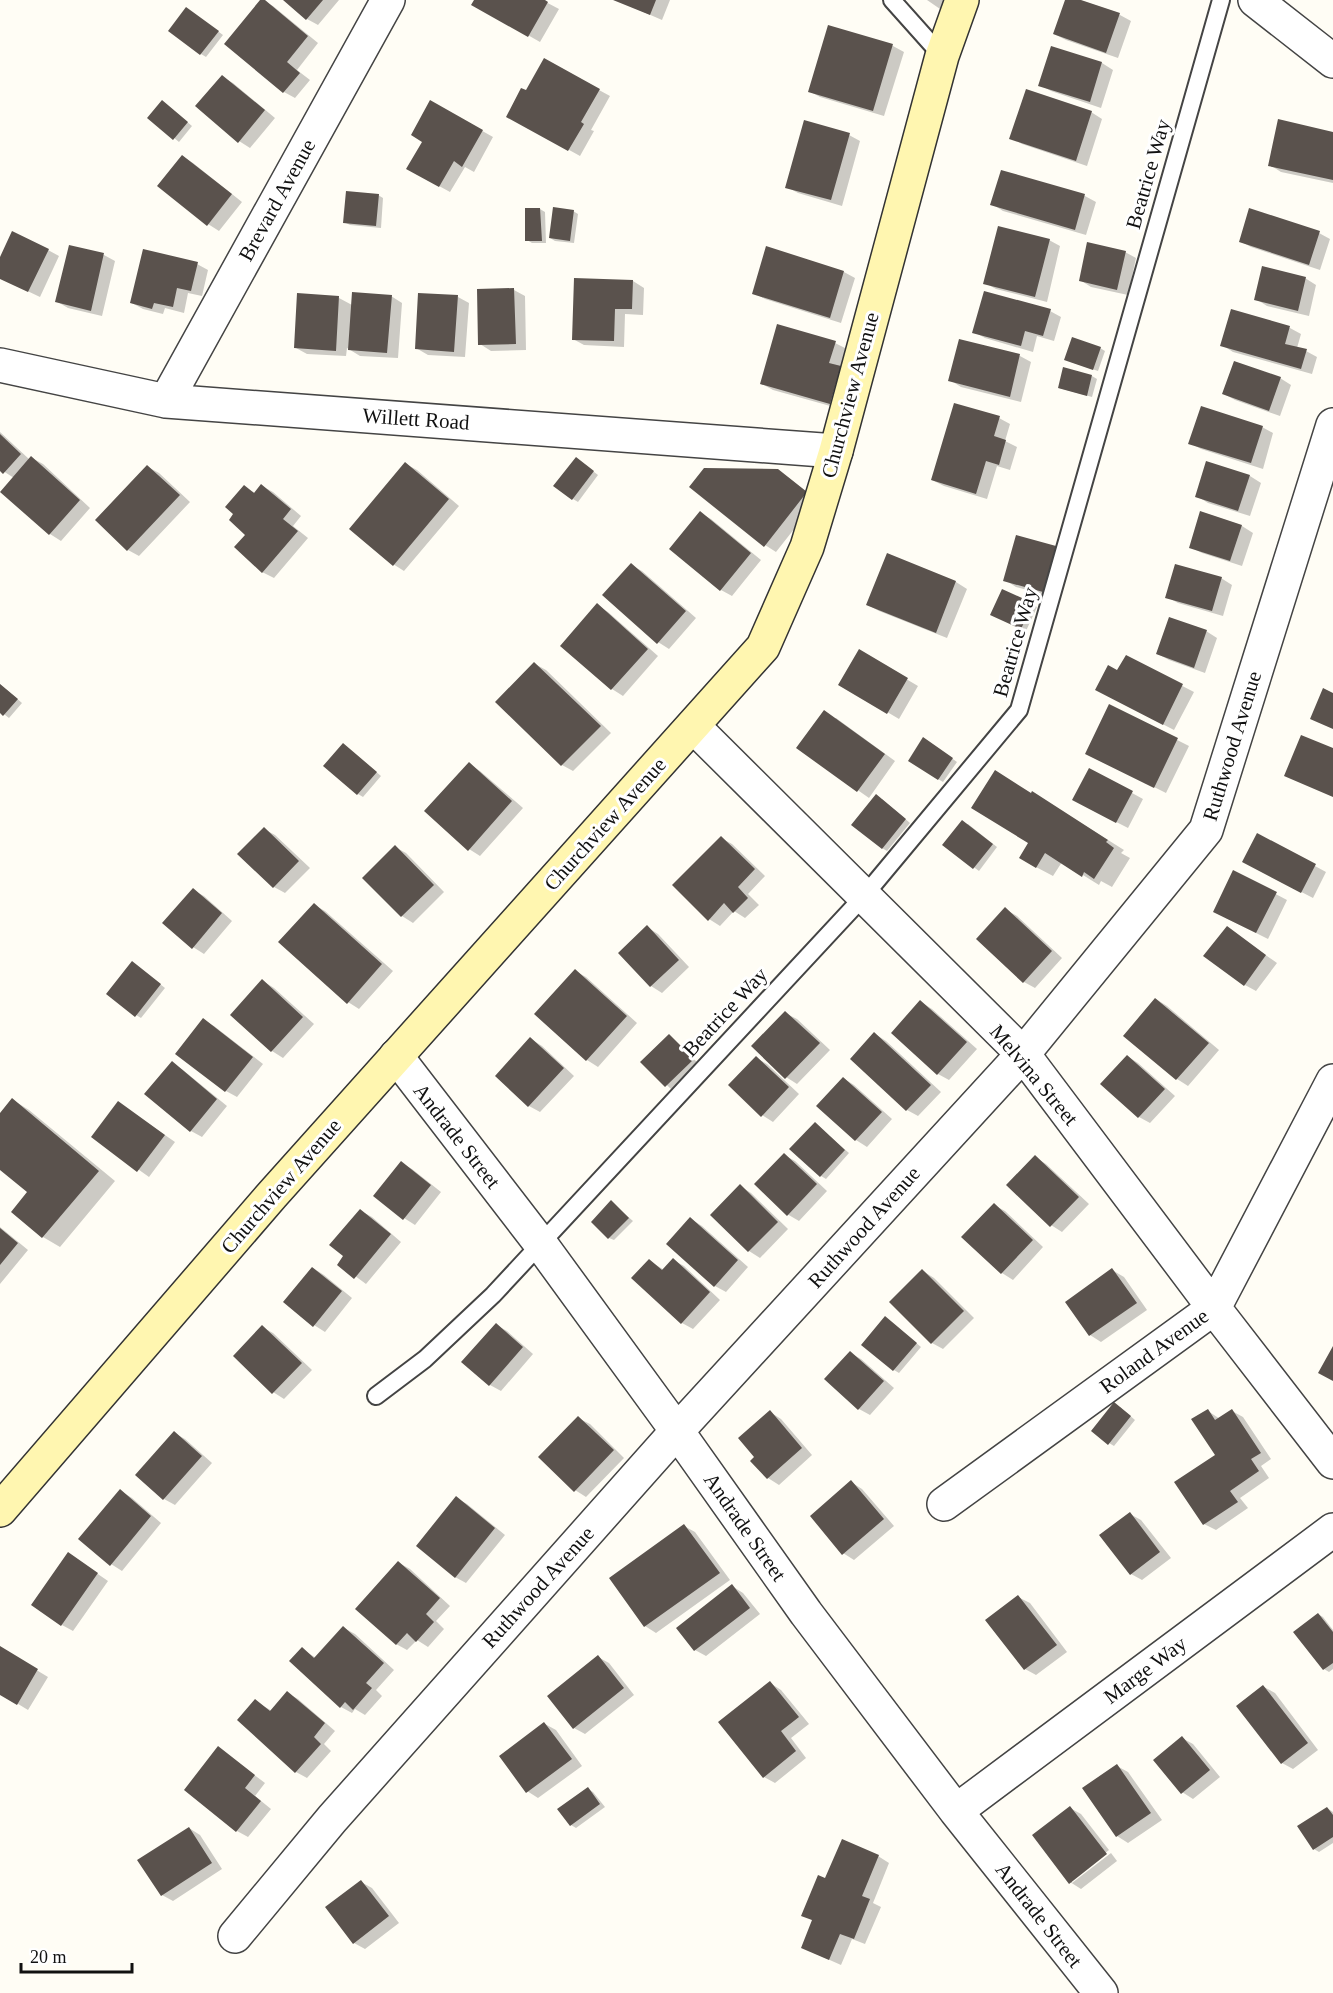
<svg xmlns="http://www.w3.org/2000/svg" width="1333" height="1993" font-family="Georgia,serif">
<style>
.shadow{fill:#0003}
.building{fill:#5a524d}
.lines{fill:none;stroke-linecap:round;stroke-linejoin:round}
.lane-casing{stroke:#444;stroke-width:20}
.street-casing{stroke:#444;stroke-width:36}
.secondary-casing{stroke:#333;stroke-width:36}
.lane{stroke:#fff;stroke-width:16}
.street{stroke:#fff;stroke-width:33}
.secondary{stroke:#fff6b0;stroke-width:33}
.labels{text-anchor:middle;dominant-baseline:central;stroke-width:6;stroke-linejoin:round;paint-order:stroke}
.street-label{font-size:21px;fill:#111;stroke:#fff}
</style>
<rect width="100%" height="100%" fill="#fffdf5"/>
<path class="shadow" d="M262,0L273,6L318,43L297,70L310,80L295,98L284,92Z
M285,0H339L318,25L307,19Z
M475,0H542L559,9L540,42L473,4Z
M616,0H670L662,20Z
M927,0H947L943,11Z
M1066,0H1077L1120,15L1131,21L1118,58L1066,40L1054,34Z
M192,12L223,35L206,57L201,54Z
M829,26L893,46L904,52L884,116L820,97L809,91Z
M1052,48L1102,63L1113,70L1101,108L1051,91L1040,85Z
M544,60L610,96L591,130L594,131L580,156L508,116L527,92Z
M222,77L233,83L275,118L250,148L239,141Z
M431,102L493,137L474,172L465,167L450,192L408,169L424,142Z
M167,105L192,126L179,142L149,117Z
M1091,112L1102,119L1087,166L1022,144L1011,138Z
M1333,134V183L1281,172L1270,165Z
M849,135L860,141L842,206L798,193L787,187Z
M182,156L193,163L242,202L219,231L208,224Z
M1002,172L1085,196L1096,202L1086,235L1003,211L992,204Z
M378,195L383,198L381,228L350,225L344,222Z
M526,209H540L545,212L546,243H532L527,240Z
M1250,210L1319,233L1330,239L1320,270L1251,247L1240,241Z
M573,211L578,214L574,243L555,241L550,238Z
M1049,240L1060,246L1047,302L996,289L985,283Z
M70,247L104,255L115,261L102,316L68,308L56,301Z
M48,250L59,256L40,297L0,278V261Z
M1125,252L1136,258L1128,295L1091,287L1080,280Z
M197,264L208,270L202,296L188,293L184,313L165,308L163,314L143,309L132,303Z
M844,272L855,278L841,323L765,299L754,293Z
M1305,278L1316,285L1309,316L1267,306L1256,299Z
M633,281L644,288L643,315L625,314L624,347L584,345L573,339Z
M514,290L525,296L526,350L491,351L480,344Z
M391,296L402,303L398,358L360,356L347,348L346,356L307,354L296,348L339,298L352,305Z
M458,297L469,303L465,357L428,355L416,348Z
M1050,311L1061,317L1054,341L1037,336L1033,352L985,338L974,332Z
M1232,311L1290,328L1301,334L1297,348L1306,351L1317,357L1312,374L1233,352L1222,345Z
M960,341L1020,356L1031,362L1021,402L961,387L950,380Z
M835,343L847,349L841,368L851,374L841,409L773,390L762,384Z
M1100,348L1105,351L1098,371L1071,362Z
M1092,376L1097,379L1092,397L1059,388Z
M1280,378L1291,385L1280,416L1235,400L1224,394Z
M999,418L1010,424L1005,441L1017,447L1010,470L997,466L987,499L944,486L932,480Z
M1262,427L1273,433L1263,469L1201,449L1190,443Z
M0,432L30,460L32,458L43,464L90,508L61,541L50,534L14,478L0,469Z
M581,462L598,475L578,502L573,499Z
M406,464L417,470L459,506L404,571L393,564Z
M148,467L159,473L190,502L139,556L128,550Z
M778,471L789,478L817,500L776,552L765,545Z
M1250,476L1261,483L1250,516L1208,503L1197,496Z
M262,486L273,492L301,516L293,526L308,538L274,578L262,572L244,487L255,493Z
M700,513L711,519L761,560L732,596L721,590Z
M1201,513L1242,526L1253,533L1242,566L1202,553L1190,547Z
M1055,547L1066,554L1054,597L1016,587L1005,580Z
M888,555L956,582L967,589L947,638L879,611L868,605Z
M631,565L642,571L696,618L669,649L658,642L604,595Z
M1221,578L1232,585L1223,616L1178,603L1167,597Z
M1032,604L1037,607L1026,631L997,617Z
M597,605L608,612L658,656L623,696L612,689L562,646Z
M1206,631L1217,638L1205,673L1169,660L1158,654Z
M859,651L918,686L899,719L840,684Z
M1126,657L1194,692L1174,730L1108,696Z
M535,664L546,670L611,733L573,771L562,765L497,702Z
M0,684L22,703L9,718L0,711Z
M1110,706L1189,746L1166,793L1098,759Z
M836,718L895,761L869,798L798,748Z
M929,742L957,762L943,782L938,779Z
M348,748L381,776L363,797L358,794Z
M469,764L480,771L523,808L480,856L469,849Z
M1090,770L1143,799L1128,828L1085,806Z
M1032,795L1049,803L1124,850L1121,853L1130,858L1112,887L1101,881L1099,885L1062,862L1053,876L1036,867L1030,843Z
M882,799L910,823L887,851L882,848Z
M968,824L997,847L979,871L944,845Z
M264,829L275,835L310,868L285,893L274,887Z
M1258,835L1326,872L1313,898L1255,868Z
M721,838L732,844L765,876L748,894L759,905L745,918L734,911L720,926L709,919Z
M395,847L406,853L444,892L413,923L402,916L364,878Z
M1234,872L1287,900L1268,939L1226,918Z
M193,890L204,896L232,921L204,954L193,947Z
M314,905L325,911L393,971L359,1009L348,1002Z
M1005,909L1017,916L1062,958L1035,988L1024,982Z
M647,927L658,934L689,967L662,993L651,986L620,953Z
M1227,928L1277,963L1256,991L1245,985Z
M137,966L165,988L141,1018L136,1015Z
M575,971L586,977L637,1023L598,1067L587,1060L536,1014Z
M263,981L274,988L314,1024L283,1058L272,1051L232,1015Z
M1156,999L1167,1006L1219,1050L1188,1086L1177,1079L1125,1035Z
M921,1002L932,1009L977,1049L949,1080L938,1074Z
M785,1013L797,1019L830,1050L797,1084L786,1077Z
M203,1020L214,1026L263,1064L237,1097L226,1091L178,1053Z
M875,1034L886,1041L941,1092L918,1116L907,1110Z
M669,1035L698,1063L671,1089L642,1062Z
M531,1039L542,1046L574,1076L540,1112L529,1106L497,1076Z
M1127,1056L1138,1063L1175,1096L1150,1123L1139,1117L1102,1084Z
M756,1058L767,1064L799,1094L773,1122L762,1115Z
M172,1063L183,1070L227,1106L202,1137L191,1131Z
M843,1078L854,1085L892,1119L867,1147L856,1140L818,1106Z
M13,1100L29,1110L115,1181L60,1247L43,1237L13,1212L29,1192L0,1168V1116Z
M119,1103L175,1142L149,1177L93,1137Z
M815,1124L849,1153L826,1179L821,1176Z
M784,1155L795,1161L827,1191L799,1221L787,1214Z
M1035,1157L1046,1164L1089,1204L1062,1232L1051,1225Z
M401,1163L412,1169L441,1192L415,1225L404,1218Z
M740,1186L751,1193L788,1229L760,1258L749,1251L712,1215Z
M611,1202L633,1221L614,1240L609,1238Z
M994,1205L1005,1211L1043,1247L1013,1280L1002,1273Z
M361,1211L372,1217L401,1242L366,1284L339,1264L345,1256Z
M691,1219L702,1226L748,1267L726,1292L715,1286Z
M0,1227L28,1250L0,1284Z
M673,1260L684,1266L720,1300L693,1329L682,1323L650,1261L664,1270Z
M313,1268L324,1275L352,1298L325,1332L314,1325Z
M1112,1270L1124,1277L1147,1310L1101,1342L1090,1335L1067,1302Z
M923,1271L934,1278L974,1318L943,1349L932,1343L891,1302Z
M890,1321L921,1347L899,1373L894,1370Z
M496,1325L507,1331L533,1354L501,1391L490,1385L463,1362Z
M262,1327L273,1333L312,1370L284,1399L273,1392Z
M850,1353L861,1359L894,1388L870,1415L859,1409Z
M1120,1407L1135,1420L1114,1446L1109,1443Z
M1208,1411L1220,1419L1232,1411L1243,1417L1271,1459L1261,1466L1269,1478L1240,1498L1248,1508L1216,1530L1204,1524L1217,1455Z
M770,1412L781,1419L812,1455L779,1485L768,1478L756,1457Z
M578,1418L590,1424L624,1458L586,1497L575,1490Z
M174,1433L185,1439L212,1463L175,1505L164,1499Z
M851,1482L862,1489L894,1526L854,1560L843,1553Z
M121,1491L132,1498L161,1523L122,1571L111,1564Z
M456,1498L467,1504L505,1535L466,1583L455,1577Z
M1130,1514L1141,1520L1171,1558L1142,1580L1131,1574Z
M684,1526L695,1532L730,1580L656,1633L645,1626Z
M79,1561L108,1581L73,1631L62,1625Z
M399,1563L410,1569L450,1606L436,1621L444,1629L428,1647L417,1640L407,1650L396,1644Z
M732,1586L743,1593L760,1614L706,1656L695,1650Z
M1018,1597L1030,1603L1067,1652L1036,1675L1025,1669Z
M1318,1614L1323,1617L1333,1630V1669L1329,1672L1324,1669Z
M344,1628L355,1634L394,1670L376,1690L382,1696L365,1715L355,1709L352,1713L341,1707L302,1649L316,1658Z
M0,1648L48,1677L28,1710L0,1693Z
M598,1657L609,1663L634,1695L585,1734L574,1728Z
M770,1683L781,1690L809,1724L791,1738L806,1758L775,1783L764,1777Z
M1264,1687L1275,1693L1318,1750L1293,1769L1282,1763Z
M287,1693L298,1699L335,1731L324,1744L331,1751L307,1778L296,1772L239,1720L255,1701L272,1711Z
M545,1724L556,1730L582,1766L538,1798L527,1791Z
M1182,1738L1193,1744L1220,1777L1193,1799L1182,1792Z
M219,1748L265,1783L255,1796L271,1809L248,1837L237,1831L186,1790Z
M1117,1766L1128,1772L1162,1820L1128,1843L1117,1836L1084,1788Z
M588,1789L593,1792L605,1807L576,1828L571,1825Z
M1070,1808L1081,1814L1109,1850L1072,1880V1883L1111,1853L1117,1861L1081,1889L1070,1882Z
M1327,1808L1333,1812V1843L1319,1852L1314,1849Z
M189,1828L200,1835L222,1869L173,1901L162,1895Z
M878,1856L889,1863L873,1903L881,1907L865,1944L852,1939L841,1965L814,1953V1921L803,1915L826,1880Z
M361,1882L372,1888L399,1923L365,1949L354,1943Z"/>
<path class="building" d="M260,0H265L308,36L287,62L300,73L283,93L224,44Z
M283,0H323L306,20Z
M474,0H545L548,2L528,37L471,5Z
M613,0H656L650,15Z
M1065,0H1081L1120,13L1106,53L1053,34Z
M186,7L219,31L200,55L168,31Z
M828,25L893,44L873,111L808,92Z
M1051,46L1102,62L1090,102L1038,86Z
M544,58L600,89L581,122L584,124L568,151L506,117L521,88L526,90Z
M222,75L265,110L238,143L195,106Z
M1026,89L1092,111L1076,161L1009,139Z
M162,100L188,122L173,140L147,118Z
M430,100L483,130L462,167L454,161L439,187L406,169L422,142L411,135Z
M1278,119L1333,132V180L1268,166Z
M804,120L850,133L831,200L785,188Z
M182,155L232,194L207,226L157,186Z
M1001,170L1085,194L1075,230L990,205Z
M346,191L379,194L376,226L343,223Z
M553,207L574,210L570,241L549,238Z
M525,208H540L542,241H525Z
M1249,208L1320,231L1309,265L1239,242Z
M998,226L1050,239L1035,297L983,284Z
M12,231L49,249L28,292L0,279V257Z
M1087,242L1126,251L1117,290L1079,281Z
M69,245L104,253L91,311L55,302Z
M766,246L844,271L830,318L752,294Z
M143,249L198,262L191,291L177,288L173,307L154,303L152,309L130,303Z
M1262,266L1306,277L1298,311L1254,300Z
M574,278L633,280L632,309H615L614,341L572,340Z
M514,288L516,344L478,345L477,289Z
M984,291L1051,309L1043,336L1025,331L1021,346L972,333Z
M352,292L392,295L387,353L348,350Z
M297,293L339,296L336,351L294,348Z
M418,293L458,295L454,352L415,349Z
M1231,309L1290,326L1285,344L1307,349L1301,369L1220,346Z
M777,324L836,341L829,363L841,366L830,404L760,384Z
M1072,337L1101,347L1093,370L1064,360Z
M959,339L1020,354L1010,397L948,381Z
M1234,361L1281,377L1269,411L1222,394Z
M1063,367L1092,375L1087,396L1058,388Z
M954,403L1000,416L994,436L1006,440L999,465L986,461L976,494L931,480Z
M1201,406L1263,426L1251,463L1188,444Z
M0,434L21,454L3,474L0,471Z
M31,456L80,500L49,535L0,492Z
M576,457L594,471L572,500L553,486Z
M1206,461L1250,475L1238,511L1195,497Z
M405,462L449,499L393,566L349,529Z
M147,465L180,495L127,551L95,520Z
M704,468L778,469L807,492L764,547L689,487Z
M261,484L291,509L283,519L298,531L262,573L234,547L245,535L229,520L233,514L225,507L244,485L254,493Z
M700,511L751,553L720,591L669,549Z
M1200,511L1242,525L1230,561L1189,548Z
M1016,535L1056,546L1043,592L1003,581Z
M887,553L956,581L936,633L866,605Z
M631,563L686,611L657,644L602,595Z
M1175,564L1222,577L1212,611L1165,598Z
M1002,589L1033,603L1021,629L990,615Z
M597,603L648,649L611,690L560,646Z
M1169,617L1207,630L1194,668L1156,654Z
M859,649L908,678L887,714L838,685Z
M1126,655L1183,684L1163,725L1095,690L1108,665L1117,670Z
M534,662L601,726L561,766L495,702Z
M0,684L18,699L3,716L0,713Z
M1323,688L1333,693V729L1310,719Z
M1109,704L1178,738L1154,788L1085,754Z
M824,710L885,754L857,792L796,748Z
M1301,735L1333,748V797L1284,776Z
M923,737L953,758L938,780L908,761Z
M343,743L377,772L357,795L323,766Z
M469,762L512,801L468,851L424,811Z
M1089,768L1133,791L1116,823L1072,800Z
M995,770L1031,793L1032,791L1108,840L1106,842L1114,848L1094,879L1084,872L1082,877L1045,853L1036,868L1019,858L1028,843L971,808Z
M876,794L906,819L882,849L851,825Z
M962,820L993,844L973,869L942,845Z
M264,827L299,861L273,888L237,854Z
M1257,833L1316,864L1301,893L1242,862Z
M721,836L755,869L738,887L748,898L733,913L724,903L708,921L672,885Z
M395,845L434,885L401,917L362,878Z
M1233,870L1277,892L1256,933L1213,912Z
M193,888L222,913L192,949L162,923Z
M314,903L382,964L347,1004L278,942Z
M1005,907L1052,951L1023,983L976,939Z
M647,925L679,960L650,987L618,953Z
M1227,926L1266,955L1244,986L1203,956Z
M132,961L161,984L135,1017L106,994Z
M575,969L627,1016L586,1061L534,1014Z
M262,979L303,1017L271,1052L230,1015Z
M1155,998L1209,1043L1176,1080L1123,1036Z
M920,1000L967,1042L937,1075L891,1033Z
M785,1011L820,1043L785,1079L751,1046Z
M203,1018L253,1057L225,1092L175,1054Z
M874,1032L931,1085L906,1111L850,1059Z
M669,1034L694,1059L665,1087L640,1062Z
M530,1037L564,1068L528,1107L495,1076Z
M1127,1055L1165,1089L1138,1118L1100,1084Z
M756,1056L789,1087L761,1117L728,1085Z
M172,1061L217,1099L190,1132L144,1094Z
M843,1077L882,1112L855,1141L816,1106Z
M12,1098L99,1171L42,1238L11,1212L27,1192L0,1170V1113Z
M118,1101L165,1135L137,1172L91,1137Z
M815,1122L845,1150L820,1177L789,1149Z
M784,1153L817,1184L787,1216L754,1184Z
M1035,1155L1079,1197L1050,1227L1006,1185Z
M401,1161L431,1185L403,1220L373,1196Z
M740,1184L778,1222L748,1252L710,1215Z
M611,1200L629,1218L608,1239L591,1222Z
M994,1203L1033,1240L1001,1274L961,1237Z
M360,1209L391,1234L354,1279L337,1265L343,1256L329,1245Z
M690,1217L738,1260L714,1287L666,1244Z
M0,1228L18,1243L0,1265Z
M673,1258L710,1292L681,1324L631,1278L649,1259L662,1270Z
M312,1267L342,1291L313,1327L283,1302Z
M1112,1268L1137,1303L1089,1336L1065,1302Z
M922,1269L964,1311L931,1344L889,1302Z
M885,1316L917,1343L893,1371L861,1345Z
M496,1323L523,1347L489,1386L461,1362Z
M262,1325L302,1363L272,1394L233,1356Z
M1333,1346V1381L1318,1373Z
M850,1351L884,1381L858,1410L824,1379Z
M1114,1402L1131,1416L1108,1445L1091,1431Z
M1208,1409L1215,1420L1232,1409L1261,1453L1251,1459L1259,1471L1230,1491L1238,1502L1203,1525L1174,1482L1215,1455L1191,1419Z
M770,1410L802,1448L767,1479L750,1461L754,1457L738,1438Z
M578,1416L614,1450L574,1492L538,1457Z
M174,1431L202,1456L163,1500L135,1475Z
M851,1480L884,1519L842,1555L810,1516Z
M120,1489L151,1516L110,1566L78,1539Z
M456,1496L495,1528L455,1578L416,1546Z
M1130,1512L1160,1552L1130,1575L1099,1535Z
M684,1524L720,1573L644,1627L609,1578Z
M68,1552L98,1573L61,1626L31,1605Z
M398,1561L440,1598L426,1614L434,1622L416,1642L407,1633L396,1645L355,1609Z
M732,1584L750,1608L694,1651L676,1628Z
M1018,1595L1057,1645L1024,1670L985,1620Z
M1318,1613L1333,1632V1663L1323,1670L1293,1632Z
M343,1626L384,1663L366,1683L372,1688L353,1710L345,1702L340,1708L289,1661L302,1647L314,1658Z
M0,1646L38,1669L17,1705L0,1695Z
M598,1655L624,1688L573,1729L547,1696Z
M770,1681L799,1717L781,1731L796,1751L763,1778L718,1722Z
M1263,1685L1308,1743L1281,1764L1236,1706Z
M287,1691L325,1723L314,1737L321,1744L295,1773L237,1720L255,1699L270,1711Z
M544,1722L572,1759L526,1793L499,1756Z
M1182,1736L1210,1770L1181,1794L1153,1760Z
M218,1746L255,1775L245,1788L261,1801L236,1832L184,1790Z
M1117,1764L1151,1813L1116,1837L1082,1788Z
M588,1787L600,1804L570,1826L557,1809Z
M1070,1806L1107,1854L1069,1884L1032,1835Z
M1327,1807L1333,1815V1837L1313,1850L1297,1826Z
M189,1827L212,1863L161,1896L137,1860Z
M842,1839L879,1855L862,1896L870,1899L854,1939L840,1934L829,1960L801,1948L812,1920L801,1916L818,1875L825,1878Z
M361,1880L389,1916L353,1944L325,1907Z"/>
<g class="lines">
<g class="lane-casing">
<path id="lane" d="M892,0L942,56
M376,1396L425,1359L493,1295L864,896L1019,710L1221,0"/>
</g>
<g class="street-casing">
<path id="street" d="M1255,0L1333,61
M0,365L166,401L836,451
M166,401L388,0
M693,726L1023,1054L1214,1308L1333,1462
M396,1056L540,1243L677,1431L806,1613L956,1811L1101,1993
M944,1504L1214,1308L1333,1081
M956,1811L1333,1530
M235,1936L332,1819L677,1431L1023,1054L1206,830L1333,425"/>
</g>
<g class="secondary-casing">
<path id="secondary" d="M0,1510L272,1195L763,647L807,547L836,451L942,56L962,0"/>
</g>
<use href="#lane" class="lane"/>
<use href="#street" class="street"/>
<use href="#secondary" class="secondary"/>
</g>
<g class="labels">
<g class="street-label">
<text transform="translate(1148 174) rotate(-74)">Beatrice Way</text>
<text transform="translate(277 200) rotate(-61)">Brevard Avenue</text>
<text transform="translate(850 395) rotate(-75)">Churchview Avenue</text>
<text transform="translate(416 419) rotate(4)">Willett Road</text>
<text transform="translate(1015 642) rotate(-74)">Beatrice Way</text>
<text transform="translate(1232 746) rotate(-73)">Ruthwood Avenue</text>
<text transform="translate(605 824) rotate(-48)">Churchview Avenue</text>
<text transform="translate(725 1012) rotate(-47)">Beatrice Way</text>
<text transform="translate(1034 1075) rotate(50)">Melvina Street</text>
<text transform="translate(457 1136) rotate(52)">Andrade Street</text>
<text transform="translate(281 1186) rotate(-49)">Churchview Avenue</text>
<text transform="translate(864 1227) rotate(-48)">Ruthwood Avenue</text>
<text transform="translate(1154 1351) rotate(-36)">Roland Avenue</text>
<text transform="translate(745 1527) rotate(55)">Andrade Street</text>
<text transform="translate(538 1587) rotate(-48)">Ruthwood Avenue</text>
<text transform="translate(1145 1670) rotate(-37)">Marge Way</text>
<text transform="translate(1039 1915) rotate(52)">Andrade Street</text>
</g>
</g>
<path d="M21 1963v9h111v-9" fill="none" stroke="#111111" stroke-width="3"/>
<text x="30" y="1963" font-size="18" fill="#111111" stroke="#ffffff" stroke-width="4.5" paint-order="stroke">20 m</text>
</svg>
